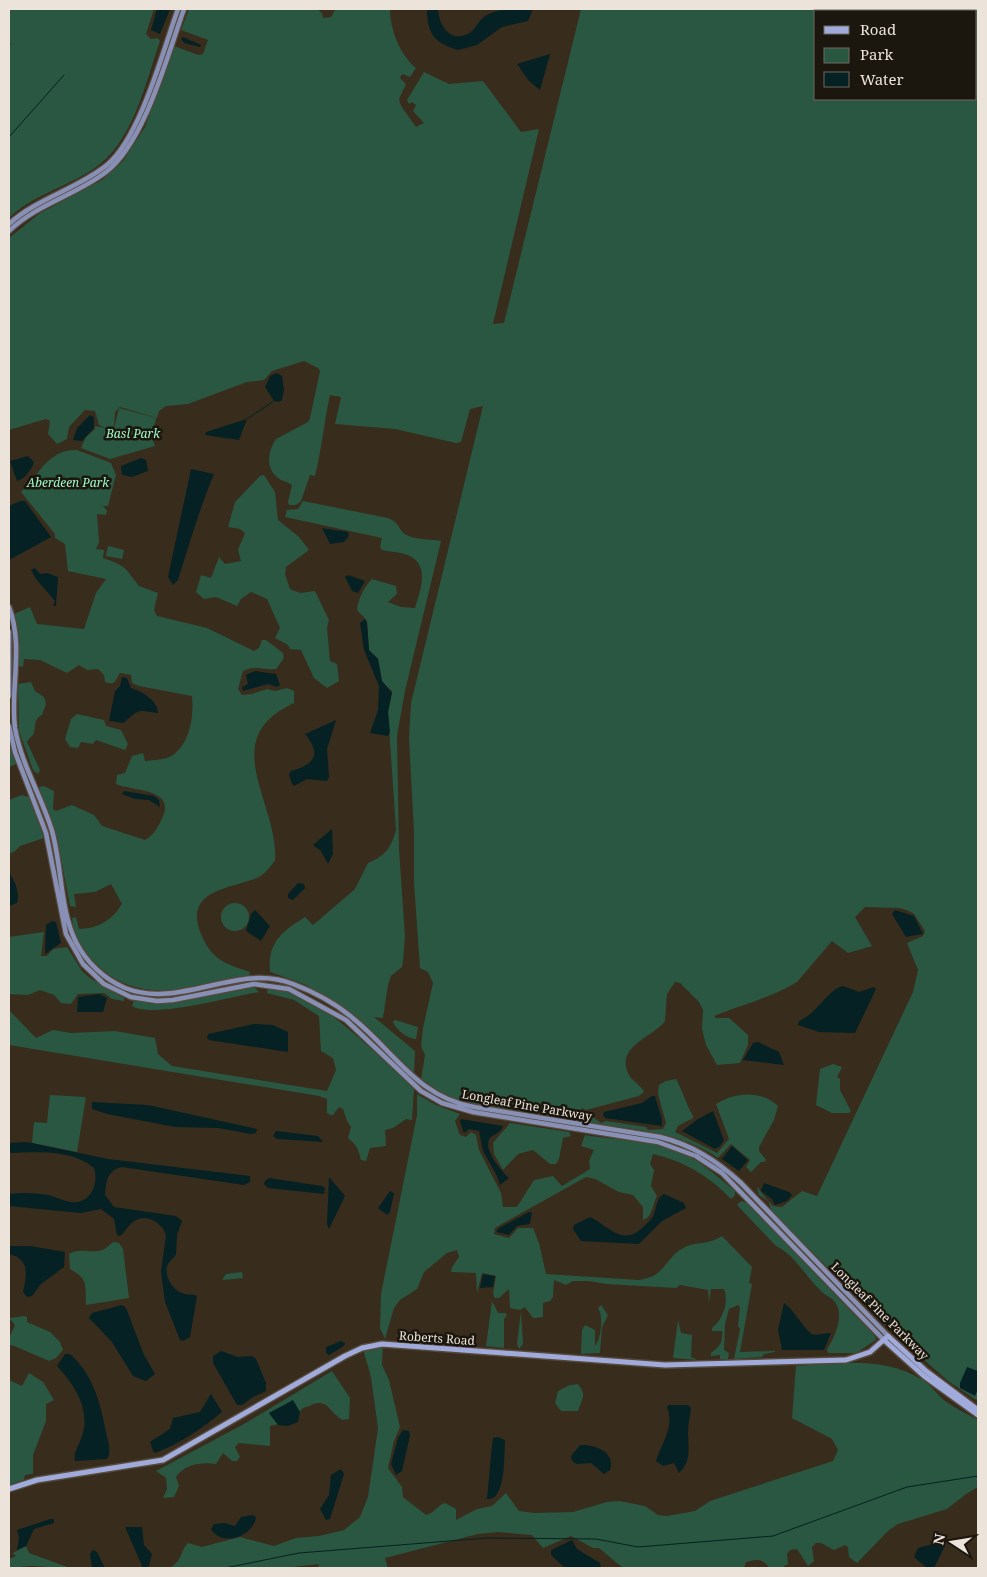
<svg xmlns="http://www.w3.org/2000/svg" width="987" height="1577" font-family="'Noto Serif',serif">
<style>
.green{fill:#2a5741;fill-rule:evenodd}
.water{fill:#052123}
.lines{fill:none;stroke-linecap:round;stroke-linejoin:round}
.stream{stroke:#052123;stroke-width:1}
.secondary-casing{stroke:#55493a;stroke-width:7}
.primary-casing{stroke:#55493a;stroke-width:8}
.secondary{stroke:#8890b6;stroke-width:4.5}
.primary{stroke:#a1abdb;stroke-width:5}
.labels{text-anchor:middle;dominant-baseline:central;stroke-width:5;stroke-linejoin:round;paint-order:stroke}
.park-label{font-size:12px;font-style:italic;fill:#9cfac9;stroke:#1b160e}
.street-label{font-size:12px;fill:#ece4da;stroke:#1b160e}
</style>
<rect width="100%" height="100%" fill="#382c1c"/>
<path class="green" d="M9,9H154L146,34L151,39L158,38L160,41C145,84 133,144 92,170C64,188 33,195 9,218V46L11,45L9,41Z
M189,9H317L322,13L323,18L331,17L335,10L390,9C390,28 399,54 416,68L410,77L402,74L400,78L406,84L399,99L401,106L416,127L424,123L413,111L416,105L412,102L409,104L407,100L424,72L449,84L483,81L521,132L539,129L493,324L504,323L581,9H978V1401L948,1381L886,1326L772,1212L768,1201L759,1195L757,1188L758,1187C759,1191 770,1203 773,1206L782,1207L802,1191L817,1196L913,992L918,970L907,943L923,936L925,931L914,914L909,911L900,908L865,907L855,917L872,946L848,953L832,941L797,982C771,998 741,1005 714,1016L716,1018H729L748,1035V1045L740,1063L717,1065L706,1045L702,1029L703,1010L699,1002L680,983L675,982L667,994L665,1021C654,1037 614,1046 629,1075C633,1082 642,1086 644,1092L639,1096L586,1110L582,1108L580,1111L568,1115L580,1113L579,1120L472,1106L451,1100L421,1079L425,1055L421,1046L423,1028L433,983L428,972L420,968L414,883V832L409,738L411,703L483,406L470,409L461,442L456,443L395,429L335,424L341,397L330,395C324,422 322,448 315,476L310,475L301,501L296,505H289L288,502L292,485C288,482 282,481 278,478C265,468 268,451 276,439L308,422L310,418L320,371L318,368L304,361L272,371L264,380L247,382L188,404L166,406L159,411L157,418L120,407L115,412L114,426L109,428L114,429L119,408L156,418L152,438L155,446L110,459L81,448L86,437L95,429V426L105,428L99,425L95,411L85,410L69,427L67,439L57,444L48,434L50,421L46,419L9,430V238L40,213L102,180L123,161L145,127L174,46L198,55L203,54L208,40L181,30ZM816,11H976V99H816Z
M77,450L111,463L116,475L108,506H103L107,511L106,515L97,514L99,542L96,549L104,550L103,558C127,566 125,568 139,586L158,593L154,610L157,616L207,628L254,651L259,648L262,640H266L283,653L284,658L276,669C262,671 258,664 243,671L238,689L242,695L252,694L267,689L275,691L287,688L294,691V703C215,739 279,803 275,860C272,865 265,874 259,877C234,889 182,888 201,934C212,960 224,963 250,972L249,975C193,987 139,1008 94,962C82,950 73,934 72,918L76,917L79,929C98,929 112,920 122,904L111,884L95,892L74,894L76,907L70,906L57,838L39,787L44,786L54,791L53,809L56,811L72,805L94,815L102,826L145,840C155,834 158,827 163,816C175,788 130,791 116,784L117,775L125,773L132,756L143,753L145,761C153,760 166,760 173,755C190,743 194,716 192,696L139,686L132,683L131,675L120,673C115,680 116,686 105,682L104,675L98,669L87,670L79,665L67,673L40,660L24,659L23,667L19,666V637L14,614L30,607L37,624L84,629L96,593L106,579L68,571L65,544L55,538V534L21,492C39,475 48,449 77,450Z
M264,475L275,492L278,520L299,537L309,550L286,567L285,574L290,589L300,593L315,591L329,620L327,628L330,661L337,664L339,681L327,688L314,678L301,650L290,649L288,645L275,638L280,628L267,599L251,592L241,599L237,606L216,597L204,599L196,592L201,575L211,578L219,557L225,564L241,561L238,550L245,533L240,529L228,527L235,502L260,476Z
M303,501L388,518C400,523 397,528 405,534C413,540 431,539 441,541L405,691L397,736L399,849L405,936L403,961L402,967L391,976L388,985L383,1018L374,1017L415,1051L414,1073L349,1012L304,984L270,972C267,942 283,931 305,917L313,925L355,889L368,863C385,856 391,848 396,830L388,712L392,691L382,682L378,659L369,650L367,621L357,610C358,599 364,587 372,579L396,586L397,594L388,602L401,607L415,608C420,591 430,567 410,556C403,552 390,552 382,550L380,547L382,538L285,517L287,510L298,509Z
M108,546L124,550L122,559L106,556Z
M31,682L35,691L44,697L46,704L42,715C32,720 37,727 33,735C31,737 28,739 27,742L40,770L38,774L33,770L19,731L18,684Z
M77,714L104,720L106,726L121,730L128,744L125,750L96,740L93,744L81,742L78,748L70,747L65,739L71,719Z
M9,740L16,764L9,767Z
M22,795L29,797L44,838L20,846L15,851L9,854V800Z
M221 917a14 14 0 1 1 28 0a14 14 0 1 1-28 0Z
M44,932L41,956H47L53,949L67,947L82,971L90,978L124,998V1001L112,999L104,993L78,994L71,1004L61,1003L54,995L40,990L28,995L9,994V937Z
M254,987L259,992C232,996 153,1019 132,1006L134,1000L162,1003Z
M268,988C307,981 385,1062 414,1089L412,1120L406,1119L393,1128L385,1130L386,1146L370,1148L366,1161L361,1160C358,1148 357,1146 348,1138L351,1127L347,1121L343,1109L339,1107L333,1115H330L327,1113V1099L319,1096L9,1045V1010L36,1038L53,1030L71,1033L115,1031L155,1038L158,1054L172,1066L327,1091L336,1070L333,1058L321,1051L319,1016L294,1000L267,993Z
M395,1020L418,1027L416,1039C408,1039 396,1030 393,1022Z
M833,1064L842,1067L837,1077L840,1079V1090L851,1111L849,1113H832L816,1105L820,1069Z
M676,1079C683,1092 686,1104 693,1116V1118L678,1126L675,1132L717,1153L729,1139L716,1104C733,1093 761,1089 778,1106L774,1120L759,1147V1151L766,1160L764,1162H761L751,1172L746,1167L750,1160L731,1144L718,1158C679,1131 631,1130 586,1122L590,1115L601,1123L606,1121L646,1127L648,1130L663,1129L666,1123L658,1094L659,1085L666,1081Z
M417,1094L436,1105L460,1114L455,1121L460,1135L466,1137L471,1132L476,1135L479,1150L501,1193L503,1207H517L534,1180L553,1176L562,1186L590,1169L589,1161L594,1150L581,1146L585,1135C615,1140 658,1141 685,1154C703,1163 719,1178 735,1191V1195L731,1199C709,1176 684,1161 653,1154L650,1164L654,1170L651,1186L657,1196C652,1205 653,1217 643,1220V1207L633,1195L619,1192L595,1179L586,1177L500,1225L495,1228L494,1234L509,1238L518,1228H533L539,1243L546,1274L638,1280C667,1277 664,1257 685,1247C697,1241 706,1246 722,1236L752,1267L749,1283L752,1284L740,1352L775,1351V1352L764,1354L762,1357L734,1359L740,1329L738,1326L740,1307L738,1305L729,1309L725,1324L724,1350L729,1353L728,1359H720V1355L711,1356V1353C720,1346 723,1343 722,1331H712V1328C723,1319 729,1303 724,1289H711L709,1302L708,1290L680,1285L676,1288L606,1284L589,1281H573L566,1285L554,1280L553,1297L550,1301L543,1303V1317L533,1318L525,1307L520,1310L510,1308L509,1289L499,1298H495L493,1294L496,1276L482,1273L477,1293L476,1273L451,1272L452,1267L459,1257L457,1250L447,1253L424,1272L417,1289L400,1300L394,1308L385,1339L380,1328L381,1294L417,1115Z
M50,1095L86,1097L77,1152L32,1143L34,1122L47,1123Z
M510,1123L569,1132L571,1136L563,1138L559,1159L556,1164H550L533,1150L518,1154L503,1170L494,1154L493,1143Z
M741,1201L747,1203L875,1336L876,1340L856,1353H828L827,1350C833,1339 840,1326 839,1313C839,1310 837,1305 835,1302C831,1297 824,1295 820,1290C805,1276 795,1255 776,1246L737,1205Z
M113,1242L119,1243L123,1249L129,1298L86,1305C85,1286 89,1279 70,1269L69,1254C80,1247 90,1254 102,1250C106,1249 109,1245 113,1242Z
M242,1272L243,1278L222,1280L226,1274Z
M492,1301L498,1313H505L507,1315L504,1319V1348L486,1346Z
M601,1305L608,1315L602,1327L600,1353L581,1354L582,1330L585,1325L595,1330V1346C601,1339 604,1316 598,1308Z
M521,1311L523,1344L519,1349L517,1344Z
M24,1316L27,1317V1322L50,1332L60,1342L63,1350L56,1358L49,1361L12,1345L9,1346V1338L15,1325L9,1318Z
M678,1320L681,1333L692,1335L691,1357L698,1360L673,1358Z
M383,1345L382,1365L389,1380L400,1427L394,1441L388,1468L402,1487L403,1497L426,1515C435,1513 437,1505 445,1503L456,1509V1520L477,1509L492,1506L506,1493L519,1511L534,1513L573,1512L607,1502L619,1501L645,1506L658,1515L667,1516L695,1511L710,1501L833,1461L838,1450L832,1439L792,1418L796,1366C839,1363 884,1356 923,1380C932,1386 937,1395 945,1401C955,1408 967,1414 978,1420V1487L966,1494L947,1509L898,1524L888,1531L857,1563L849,1557L848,1547L845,1545L834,1550L821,1543H816L812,1547L814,1561L808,1566L797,1549L790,1550L787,1554L788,1565H785L784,1568H769C763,1558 757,1559 746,1562L744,1568H623L599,1548H593L571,1536L543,1548L532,1535L498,1532L478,1534L385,1558L388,1568H318L319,1564L284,1568H170C184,1559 179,1552 188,1543L202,1547L240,1537L274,1546L296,1538L319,1536L344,1530L360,1517L368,1497L378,1428L371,1377L363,1349Z
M332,1371L350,1398L349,1419L342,1420C328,1411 328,1397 309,1406C304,1408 302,1407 300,1412L293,1401L269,1413L278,1424L270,1426V1446L239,1443L235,1447L240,1457L237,1461H232L223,1453L216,1464C202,1462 185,1464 176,1477L179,1486L174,1497L163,1498L167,1489L166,1478L156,1471L244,1424Z
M29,1373L43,1382L54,1400L46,1404V1421L33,1455V1474L25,1475L24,1480L9,1485V1380L22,1386Z
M578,1384C587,1395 582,1399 578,1411H561L555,1403L558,1391L570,1385Z
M26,1546L29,1553L70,1568L31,1566L9,1568V1559L16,1556L13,1553Z"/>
<path class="water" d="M157,9H170L160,34L151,30Z
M427,9H438C439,26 451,45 471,32C477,27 479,19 487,15C501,7 518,9 533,9L528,21L502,27L477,45L458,50C434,43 427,33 427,9Z
M183,37L201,45L200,47L184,43L181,39Z
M550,54L540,90L529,81L517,64Z
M277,373L282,376L284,390L282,400L279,402L274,401L265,387L270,376Z
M90,415L94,417V428L82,441L73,440L77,428Z
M247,419L239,440L205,435L206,432Z
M28,456L34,462C32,469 24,480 17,481L10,461Z
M141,458L146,460L148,471L132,477L122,475L121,466Z
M191,469L214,474C200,507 189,545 178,580L173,585L168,577Z
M20,501H25L51,537L9,560V506Z
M322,528L348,532L349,536L344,542L330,544Z
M35,568L40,574L47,573L58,577L56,606H53L55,601L36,579L31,570Z
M348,575L365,581L358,593L352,591L345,577Z
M365,619L367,623L369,650L378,659L382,681L392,693L388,712L390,732L388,736L370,733L378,710L379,686L364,650L360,623Z
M255,671L276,674L280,685L277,687L268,684L243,691L242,687L248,684L246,675Z
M122,677L127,678L131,688C142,691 158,701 158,713C139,711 140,707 124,723L109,721L115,691L120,686Z
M336,720L327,749L329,777L327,781L307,779L294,786L292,784L289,774L291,771C315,764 322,755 305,734Z
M124,791L154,796L159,800L160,807L149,800L135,799L122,794Z
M332,829L333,854L328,864L321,851L313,845Z
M9,872C15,882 20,892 17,903L9,906Z
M298,883L304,884L305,888L293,900L288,898V894Z
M255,910L270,926L261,941L246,931L251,914Z
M895,910L914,916L923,934L906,937L892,914Z
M52,921L56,922L61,943L45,954L46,925Z
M843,986L859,992L874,987L876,989L855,1033L819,1032L798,1025L799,1021C818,1013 828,989 843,986Z
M99,994L107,998L103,1012H77L78,997Z
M254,1024L273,1025L288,1032V1052L209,1040L207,1038L208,1034L213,1033Z
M758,1042L779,1052L784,1065L743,1060L753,1043Z
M652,1096H655L662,1119V1126L605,1118L603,1115L604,1112L642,1103Z
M92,1102L148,1105L257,1129L256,1133L251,1134L218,1128L175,1127L107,1114L92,1109Z
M713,1111L724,1140L720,1146L715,1149L682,1131L698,1119Z
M461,1119L503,1126C500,1135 491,1134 489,1140C484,1151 502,1172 509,1178L500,1185L497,1176L483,1151L479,1131L469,1129L464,1133L460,1122Z
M276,1131L318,1136L323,1142L277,1139L273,1136Z
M27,1142L108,1159L250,1176V1182L244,1185L122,1167C107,1170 106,1182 105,1195L114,1207L176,1216L182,1221L177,1235L176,1255C174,1257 170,1261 168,1264C163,1274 172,1290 182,1293C188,1296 193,1293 197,1296L190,1337L183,1341L180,1340L165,1302L163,1288L161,1271L166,1235C162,1222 145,1213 133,1222C127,1226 125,1233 120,1236L117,1235L114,1219L101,1209L81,1213L9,1206V1194C22,1192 35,1193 48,1195C57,1197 69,1204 78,1202C94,1198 98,1181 94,1168C72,1149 36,1152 9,1153V1143Z
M732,1146L748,1160L739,1171L722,1159Z
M329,1177L345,1196L329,1229L327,1224Z
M269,1178L322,1186L325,1188L324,1194L268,1188L264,1184L265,1181Z
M764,1183L789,1192L792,1195L787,1201L775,1205L772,1199L761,1191Z
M390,1191L394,1193L390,1212L387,1215L378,1208Z
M664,1194L684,1203L686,1208L662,1221L639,1244L581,1241L573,1229L574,1225L590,1217C607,1225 622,1246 641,1229C645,1225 652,1220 654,1214C657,1206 656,1199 664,1194Z
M529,1212H532L530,1224L517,1226L509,1235L496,1232L499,1228Z
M9,1246H30L65,1252L64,1267L41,1284L32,1296L27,1297L23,1292C27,1275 30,1259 9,1254Z
M483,1274L495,1276L493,1287L480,1288Z
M784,1303C796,1312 801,1326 813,1335L831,1333L824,1350H782L778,1330Z
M122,1305L126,1308L144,1355L155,1374L146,1381L133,1376L112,1342L89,1318L92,1313Z
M341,1341L345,1343L344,1346L329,1355L326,1353V1347Z
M221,1351L238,1357L252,1356L256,1359L266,1383V1391L253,1397L242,1405H237L213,1363V1356Z
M65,1354H70C95,1376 101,1407 107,1437C109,1444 111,1453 107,1459L75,1461C73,1452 80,1444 82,1436C91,1409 74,1384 57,1366Z
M967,1367L978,1371V1389L975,1396L960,1388V1383Z
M211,1394L222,1412C202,1428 180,1444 155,1453L153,1451L150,1442L170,1429L173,1418L200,1412Z
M293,1400L300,1412L298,1422L288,1426L278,1425L269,1413Z
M669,1405H688L691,1408C690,1416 688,1424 688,1432C688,1447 692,1461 679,1473L674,1463L663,1466L656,1461C662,1442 675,1427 667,1407Z
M403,1430L409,1431L410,1435L402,1471L396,1475L391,1464L398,1438Z
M498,1437L505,1440C504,1454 506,1502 487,1499L492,1445L493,1438Z
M580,1445C595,1444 616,1452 610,1470L604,1474L591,1463L577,1464L572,1461L571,1456Z
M341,1469L344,1474L330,1519L326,1520L320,1509L329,1495L331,1475Z
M253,1515L256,1517C254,1536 222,1548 211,1529L214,1524L225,1523L235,1526L241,1517Z
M50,1519H54V1523L34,1529L26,1546L17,1550L19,1538L17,1530Z
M125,1527H142L144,1545L152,1554L149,1566L143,1568Z
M572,1540L577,1549L600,1563L601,1568H565L551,1555V1550Z
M933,1544L942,1545L944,1548L934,1568H927L914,1557L918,1548Z
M93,1550L97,1552L105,1568H92L90,1554Z"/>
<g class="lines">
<path class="stream" d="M9,137L64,75
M247,419L274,401
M225,1568L299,1553L487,1538L596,1539L638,1547L773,1536L907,1487L978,1476"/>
<g class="secondary-casing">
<path id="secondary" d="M9,224C38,198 77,189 107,165C140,138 163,51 178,9
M9,231C37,204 76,195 106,172C145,142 167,56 184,9
M9,607C24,646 10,688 15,728C21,764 42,797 52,831C62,866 60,911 76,942C86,962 104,979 125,988C181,1010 237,962 293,984C314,992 338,1005 355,1020C396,1054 418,1097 474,1107L660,1137C692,1145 716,1160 741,1183L888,1336
M9,632V696
M9,726L15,752L46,833L66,934L83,964L104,984L131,997L157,1001L173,1000L254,984L289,989L346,1020L421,1091L442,1103L473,1112L658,1142L696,1156L722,1173L884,1340"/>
</g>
<g class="primary-casing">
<path id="primary" d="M884,1340L924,1376L978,1415
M9,1489L37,1480L163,1460L345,1356L362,1348L382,1344L665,1365L846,1360L870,1352L888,1336L926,1371L978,1410"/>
</g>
<use href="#secondary" class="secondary"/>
<use href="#primary" class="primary"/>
</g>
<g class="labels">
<g class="park-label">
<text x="133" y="433">Basl Park</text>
<text x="68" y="482">Aberdeen Park</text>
</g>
<g class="street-label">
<text transform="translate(527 1105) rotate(10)">Longleaf Pine Parkway</text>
<text transform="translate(880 1311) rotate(45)">Longleaf Pine Parkway</text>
<text transform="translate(437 1338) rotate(4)">Roberts Road</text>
</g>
</g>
<rect width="987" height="1577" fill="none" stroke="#ece4da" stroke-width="20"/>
<rect x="814" y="10" width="162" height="90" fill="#1b160e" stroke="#6f6860"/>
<rect x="824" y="26" width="25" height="8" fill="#a1abdb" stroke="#6f6860"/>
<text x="860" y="35" font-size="15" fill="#ece4da">Road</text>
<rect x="824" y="48" width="25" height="15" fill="#2a5741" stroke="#6f6860"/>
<text x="860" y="60" font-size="15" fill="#ece4da">Park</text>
<rect x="824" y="72" width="25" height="15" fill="#052123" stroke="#6f6860"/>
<text x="860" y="85" font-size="15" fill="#ece4da">Water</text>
<g transform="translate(952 1542) rotate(282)" stroke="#1b160e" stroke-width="4" paint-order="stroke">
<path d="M0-4L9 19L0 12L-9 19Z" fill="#ece4da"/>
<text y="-8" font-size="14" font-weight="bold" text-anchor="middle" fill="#ece4da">N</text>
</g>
</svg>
